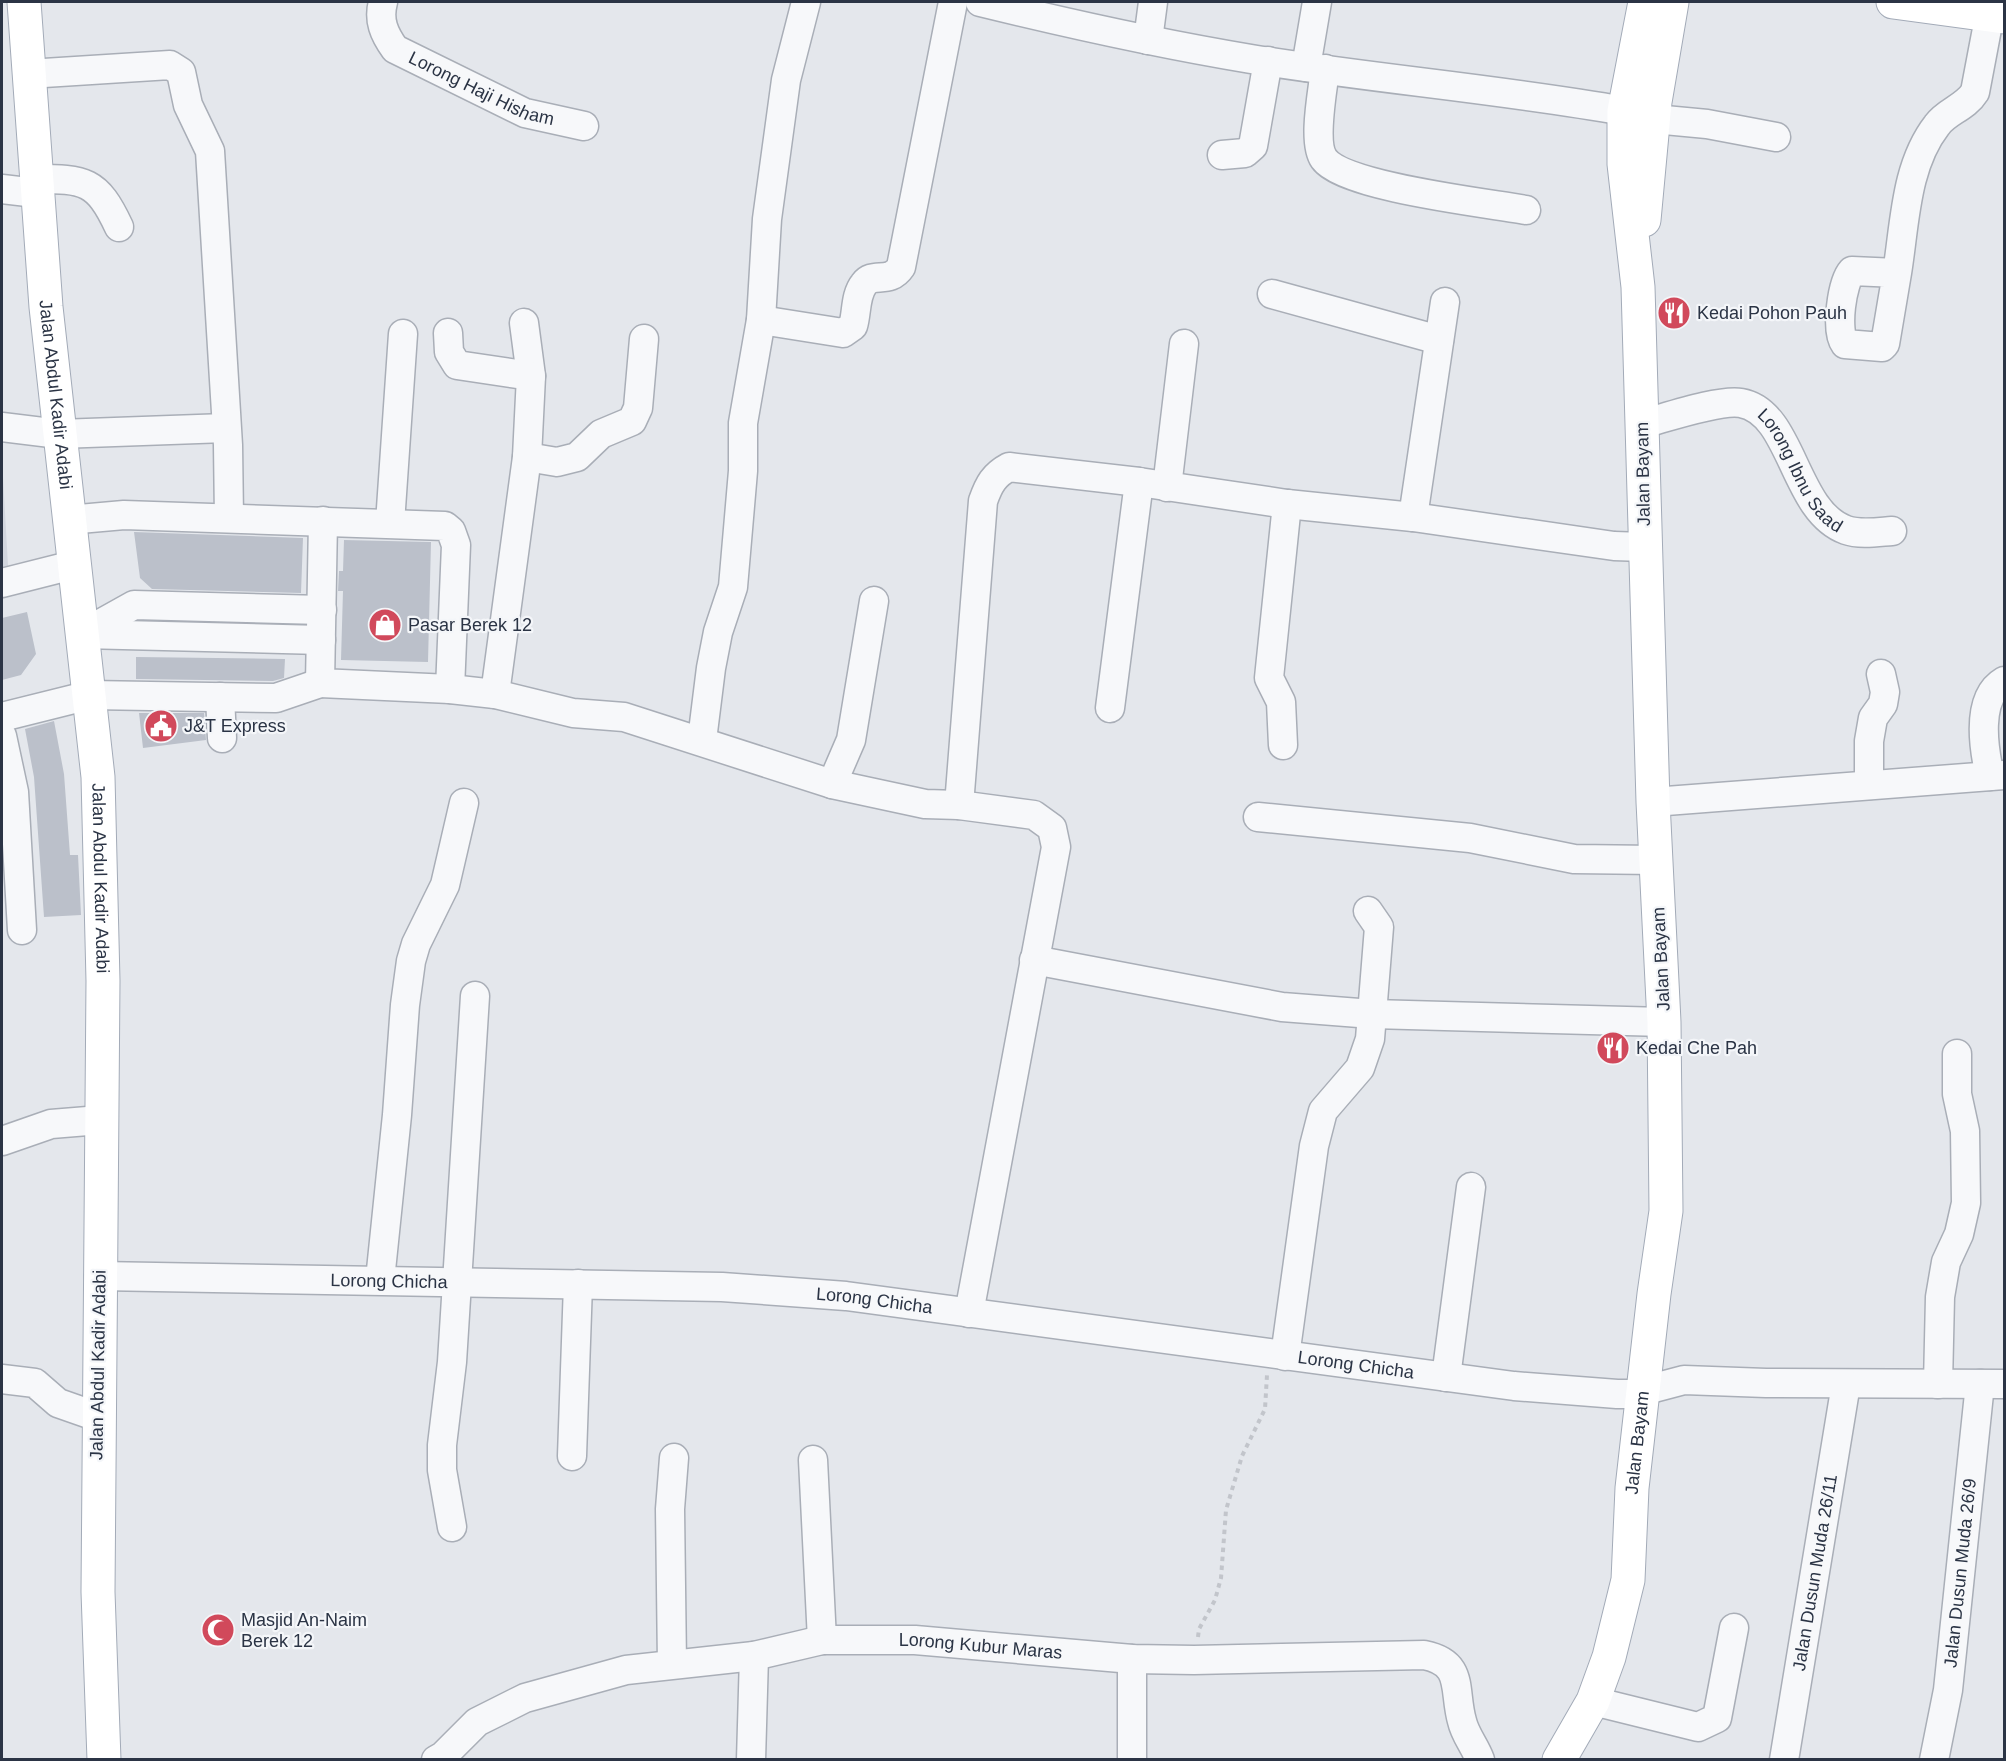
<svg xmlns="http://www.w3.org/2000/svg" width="2006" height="1761" font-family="Arial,sans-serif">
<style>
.built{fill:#d2d6de}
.building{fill:#bbc0ca}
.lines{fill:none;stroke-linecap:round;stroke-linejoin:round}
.minor-casing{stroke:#a9aeb7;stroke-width:31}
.major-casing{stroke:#a3abb8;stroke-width:35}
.path{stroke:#c2c5cb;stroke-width:4;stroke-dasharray:4.5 4.5;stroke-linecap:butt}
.minor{stroke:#f7f8fa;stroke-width:28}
.major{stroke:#fff;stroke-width:33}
.labels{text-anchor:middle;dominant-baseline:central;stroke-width:4.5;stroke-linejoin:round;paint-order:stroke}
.street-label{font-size:18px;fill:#2b3445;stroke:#f4f6f9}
.poi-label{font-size:18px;fill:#2b3445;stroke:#f4f6f9;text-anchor:start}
</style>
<rect width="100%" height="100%" fill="#e4e7ec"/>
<path class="built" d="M2,459L8,566L43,564L2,595Z"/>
<path class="building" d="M134,532L303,538L301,593L152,589L140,578Z
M344,540L431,542L428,662L341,660L343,591H338L339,571H343Z
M27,612L36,654L21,675L2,680V618Z
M136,657L285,659L284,678L273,681L136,679Z
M139,713H204L206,740L143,748Z
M54,721L64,774L70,855H78L81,915L44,917L34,777L25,729Z"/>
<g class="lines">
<g class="minor-casing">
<g id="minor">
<path id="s1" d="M383,2C378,20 384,34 395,49L525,113L584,126"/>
<path d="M980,2C1070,24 1160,44 1251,59C1375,79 1500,89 1624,111"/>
<path d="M1148,40L1153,2"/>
<path d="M1306,67L1317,2"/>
<path d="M1325,69C1323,90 1312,142 1324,159C1344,187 1487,203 1526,210"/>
<path d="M28,74L170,65L181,72L188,105L210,151L228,445L229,518"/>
<path d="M1654,119L1707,124L1776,137"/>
<path d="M1222,155L1245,153L1253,146L1268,61"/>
<path d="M35,179C85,179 97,180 119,227"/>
<path d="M2,189L36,193"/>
<path d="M1897,273L1885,344L1882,347L1845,344C1835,331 1842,282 1852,271L1897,273C1905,224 1905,166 1937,125C1947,111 1965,108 1975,92L1990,13"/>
<path d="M1272,294L1439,340"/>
<path d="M761,320L843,333L853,326C857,313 855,295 864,284C873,271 889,285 901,267L953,2"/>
<path d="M524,323L531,376"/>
<path d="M448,333L449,352L457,365L531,376L527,457L495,694"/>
<path id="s2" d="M1642,424C1665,418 1720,399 1741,403C1793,412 1793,511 1846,530C1860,535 1878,532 1892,531"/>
<path d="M2,427L59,434L226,428"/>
<path d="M527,457L557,462L577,457L601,434L632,421L638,408L644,339"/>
<path d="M1167,487L1184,344"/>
<path d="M1413,517L1445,302"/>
<path d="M68,520L124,515L445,526L451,531L456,545L450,689"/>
<path d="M323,521L320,683L450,689L495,694L573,713L624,717L832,784L925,804L959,805L1034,815L1052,828L1056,847L969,1313"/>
<path d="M390,523L403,334"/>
<path d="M2,583L73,565"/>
<path d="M82,634L134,605L322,610"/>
<path d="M82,634L321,640"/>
<path d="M220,697L222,738"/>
<path d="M1110,708L1139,482"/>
<path d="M2,717L90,695L276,698L320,683"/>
<path d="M2,736L14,792L22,930"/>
<path d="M702,740L711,668L718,632L733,587L743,471V423L761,320L767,219L786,80L806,2"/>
<path d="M1283,745L1281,702L1269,678L1287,504"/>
<path d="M1990,776C1984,750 1975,698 2004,681"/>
<path d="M832,784L851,740L874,601"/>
<path d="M1869,785V741L1873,718L1883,704L1885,692L1881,674"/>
<path d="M1653,802L2004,775"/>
<path d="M959,805L983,501C989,484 994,475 1009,467L1139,482L1287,504L1413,517L1614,546L1644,547"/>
<path d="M1258,817L1470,838L1574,859L1656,860"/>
<path d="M1034,960L1282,1007L1372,1014L1664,1022"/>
<path d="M2,1141L51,1124L100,1120"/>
<path id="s3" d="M99,1276L722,1287L846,1296L1514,1386L1617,1394H1631L1684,1380L1766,1383L2004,1384"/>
<path d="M380,1280L397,1115L405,1005L411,961L416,944L445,885L464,803"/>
<path d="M1285,1356L1314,1146L1323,1111L1360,1068L1370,1039L1379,927L1368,911"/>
<path d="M1446,1377L1471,1187"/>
<path d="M2,1379L35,1383L58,1403L98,1417"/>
<path d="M1938,1384L1940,1297L1946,1262L1959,1234L1966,1203L1965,1131L1957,1094V1054"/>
<path d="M572,1456L578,1284"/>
<path d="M813,1460L822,1640"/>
<path d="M452,1527L442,1470V1445L452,1362L475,996"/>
<path d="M672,1664L670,1509L674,1458"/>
<path d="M1593,1701L1698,1727L1717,1718L1734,1628"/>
<path id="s4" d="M436,1760L443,1756L477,1722L525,1698L626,1670L754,1656L822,1640H915L1132,1659L1194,1660L1424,1655C1465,1663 1453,1690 1462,1721C1465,1735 1475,1746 1480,1760"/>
<path d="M751,1760L754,1656"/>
<path d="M1132,1760V1659"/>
<path id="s5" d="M1784,1760L1846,1384"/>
<path id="s6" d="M1934,1760L1948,1690L1980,1384"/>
</g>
</g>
<g class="major-casing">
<g id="major">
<path id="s7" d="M24,2L46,307L98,777L103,981L98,1592L104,1760"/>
<path d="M1893,2L2004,17"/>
<path d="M1644,220L1655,102L1672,2"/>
<path id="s8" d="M1559,1760L1593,1701L1609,1657L1628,1580L1632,1488L1654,1294L1666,1211L1664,1022L1653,802L1638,287L1624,164V111L1645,2"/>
</g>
</g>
<path class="path" d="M1198,1637L1199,1629L1215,1600L1221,1578L1226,1510L1242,1456L1265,1409L1267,1375"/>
<use href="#minor" class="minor"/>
<use href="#major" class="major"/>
</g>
<defs>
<g id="restaurant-disc" transform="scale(1.725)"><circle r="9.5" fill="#d1495b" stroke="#f4f6f9"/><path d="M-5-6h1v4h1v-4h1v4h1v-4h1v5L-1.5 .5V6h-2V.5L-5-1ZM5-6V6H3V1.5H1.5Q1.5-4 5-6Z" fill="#fff"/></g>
<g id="shop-disc" transform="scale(1.725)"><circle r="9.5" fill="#d1495b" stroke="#f4f6f9"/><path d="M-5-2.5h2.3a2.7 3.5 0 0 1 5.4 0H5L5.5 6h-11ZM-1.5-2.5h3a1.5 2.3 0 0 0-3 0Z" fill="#fff"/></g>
<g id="civic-disc" transform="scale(1.725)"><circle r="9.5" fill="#d1495b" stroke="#f4f6f9"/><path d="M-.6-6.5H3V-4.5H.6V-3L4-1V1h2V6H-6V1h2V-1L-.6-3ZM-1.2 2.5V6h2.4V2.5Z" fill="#fff"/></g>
<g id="mosque-disc" transform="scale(1.725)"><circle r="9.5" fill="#d1495b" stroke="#f4f6f9"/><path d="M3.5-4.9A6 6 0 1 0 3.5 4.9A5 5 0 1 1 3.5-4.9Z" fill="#fff"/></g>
</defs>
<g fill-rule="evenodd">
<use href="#restaurant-disc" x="1674" y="313"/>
<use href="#shop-disc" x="385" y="625"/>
<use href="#civic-disc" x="161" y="726"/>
<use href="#restaurant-disc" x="1613" y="1048"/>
<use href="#mosque-disc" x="218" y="1630"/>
</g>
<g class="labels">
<g class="street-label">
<text stroke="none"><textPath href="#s1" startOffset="146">Lorong Haji Hisham</textPath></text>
<text stroke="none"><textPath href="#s7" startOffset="394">Jalan Abdul Kadir Adabi</textPath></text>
<text stroke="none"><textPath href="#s2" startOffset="195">Lorong Ibnu Saad</textPath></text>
<text transform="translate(1643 474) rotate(-91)">Jalan Bayam</text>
<text stroke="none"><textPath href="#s7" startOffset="880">Jalan Abdul Kadir Adabi</textPath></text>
<text transform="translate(1661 959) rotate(-93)">Jalan Bayam</text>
<text stroke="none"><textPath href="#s3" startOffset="290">Lorong Chicha</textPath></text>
<text stroke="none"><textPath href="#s3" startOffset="776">Lorong Chicha</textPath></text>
<text transform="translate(98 1365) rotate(-89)">Jalan Abdul Kadir Adabi</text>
<text stroke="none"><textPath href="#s3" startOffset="1262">Lorong Chicha</textPath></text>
<text stroke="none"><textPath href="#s8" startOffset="332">Jalan Bayam</textPath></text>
<text stroke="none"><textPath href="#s5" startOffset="190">Jalan Dusun Muda 26/11</textPath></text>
<text stroke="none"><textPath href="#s6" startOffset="189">Jalan Dusun Muda 26/9</textPath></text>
<text stroke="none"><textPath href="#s4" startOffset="572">Lorong Kubur Maras</textPath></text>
</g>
<g class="poi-label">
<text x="1697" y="313">Kedai Pohon Pauh</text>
<text x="408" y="625">Pasar Berek 12</text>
<text x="184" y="726">J&amp;T Express</text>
<text x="1636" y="1048">Kedai Che Pah</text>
<text x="241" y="1620">Masjid An-Naim<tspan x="241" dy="21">Berek 12</tspan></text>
</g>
</g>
<rect width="2006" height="1761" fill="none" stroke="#2b3445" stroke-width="6"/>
</svg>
